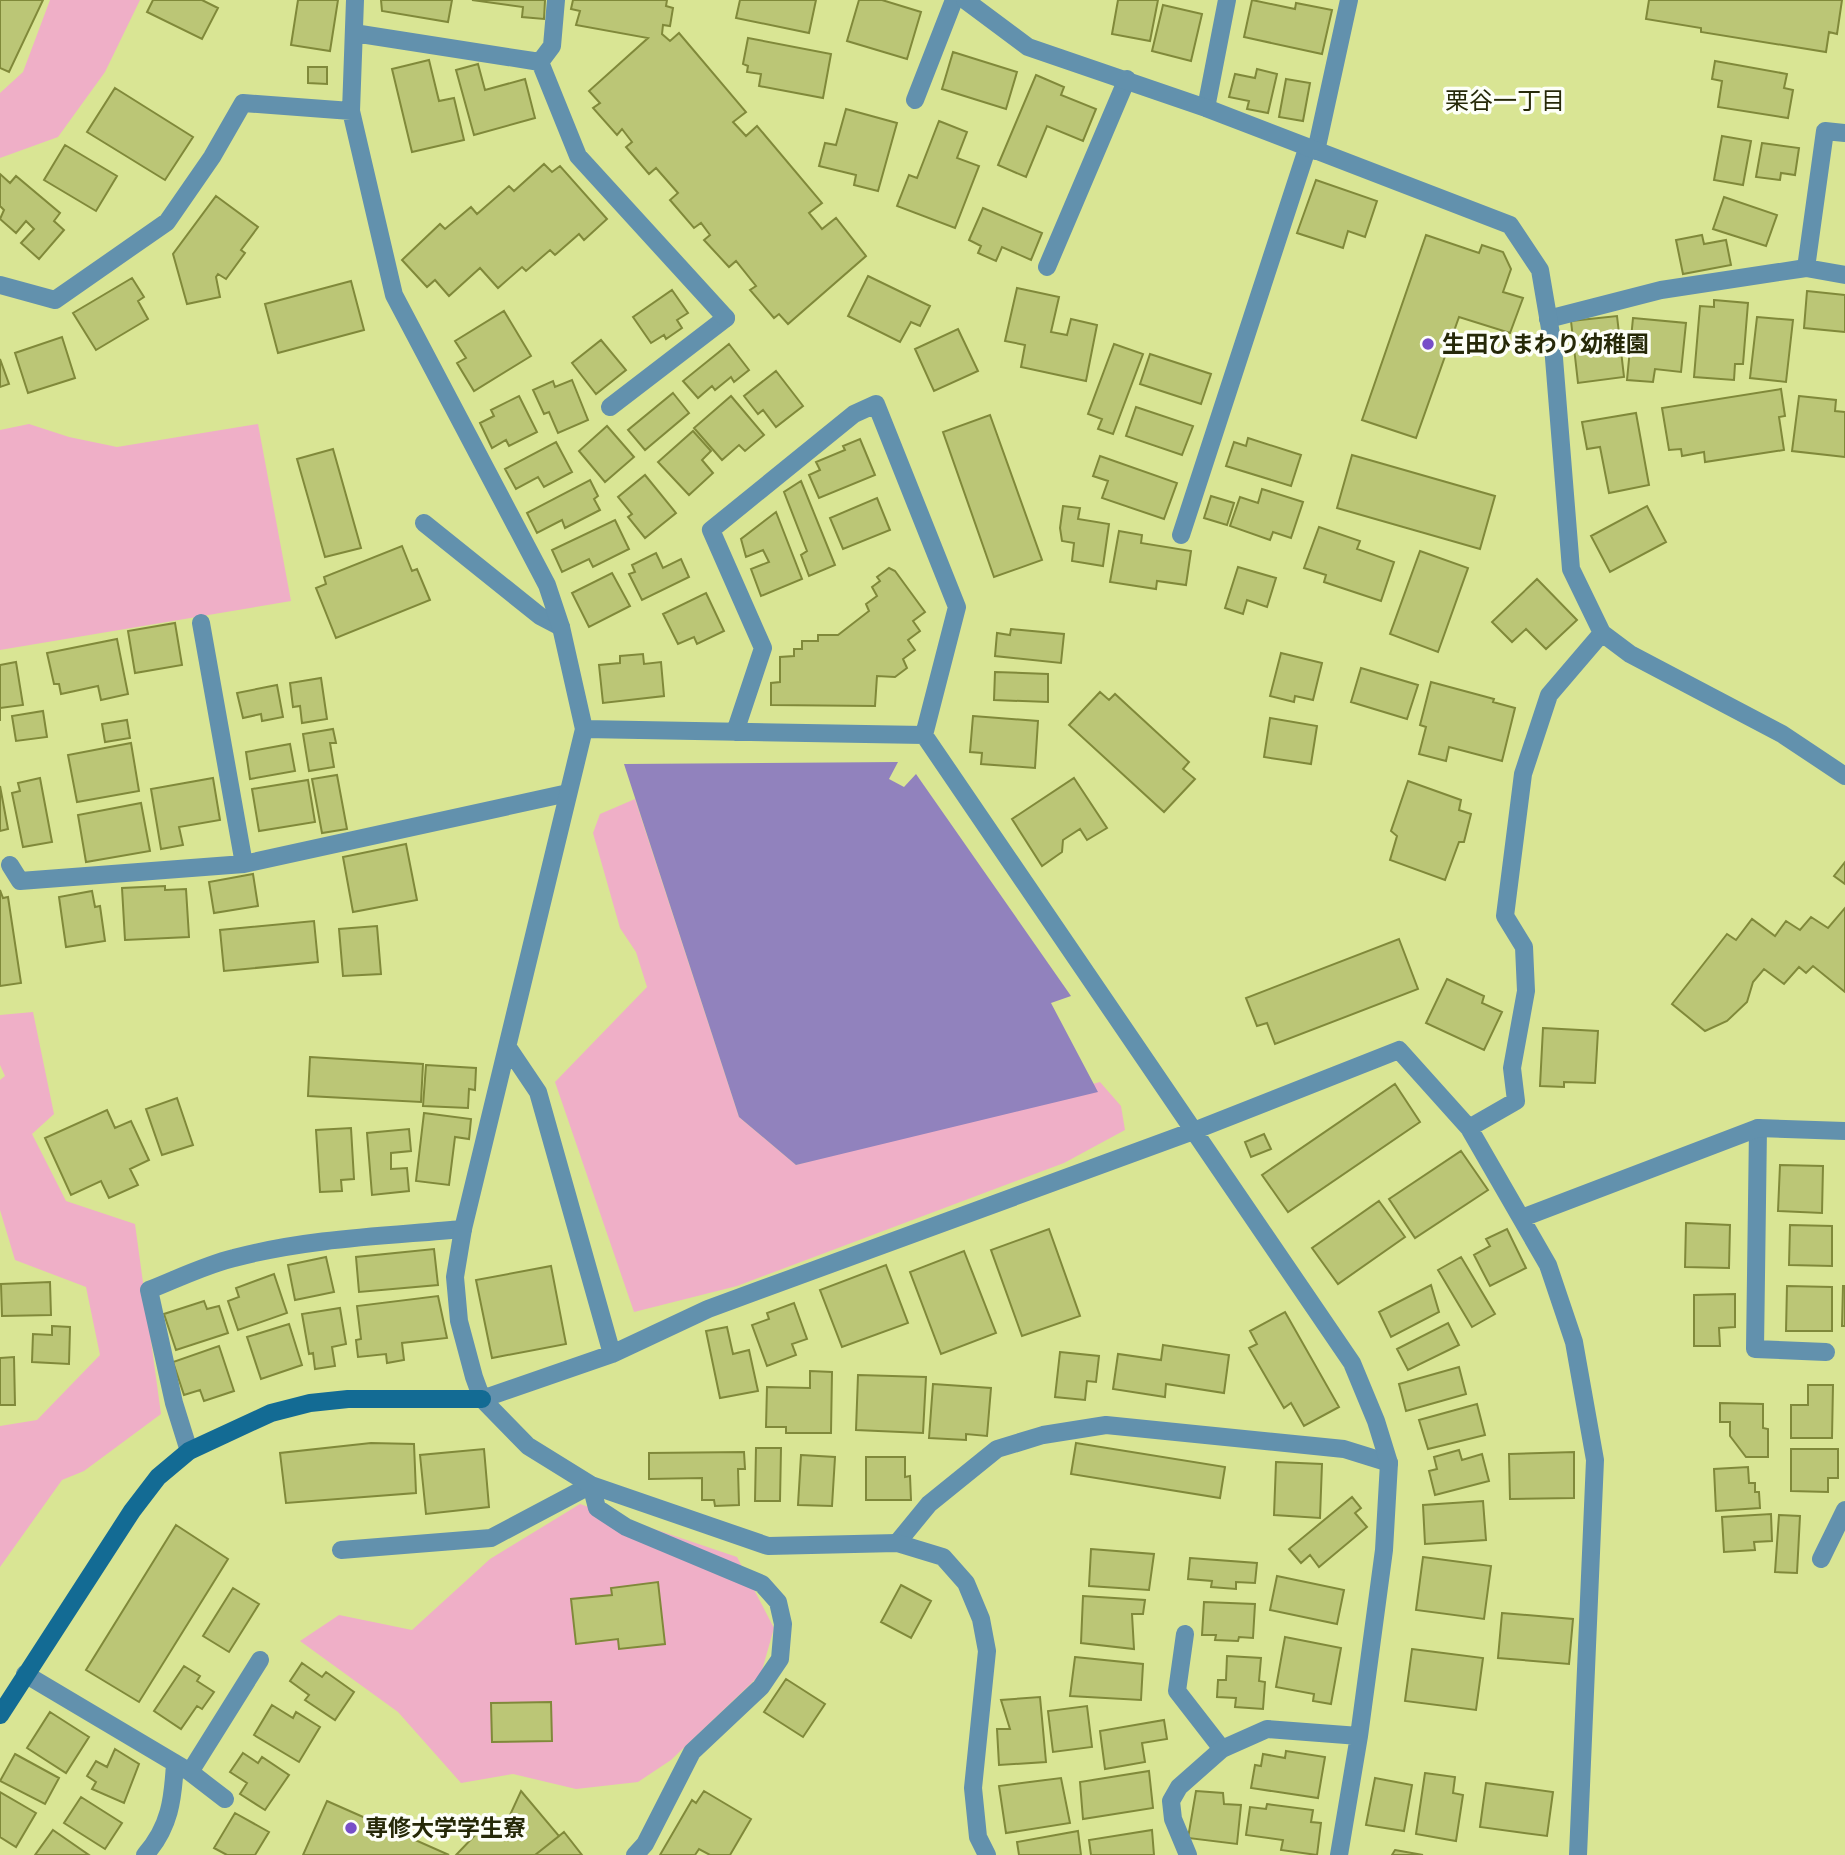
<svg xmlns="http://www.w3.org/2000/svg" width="1845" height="1855" font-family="'DM Sans','Noto Sans JP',sans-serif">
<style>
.green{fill:#efafc7}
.water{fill:#9182bd}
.building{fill:#bbc676;stroke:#80893a;stroke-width:2}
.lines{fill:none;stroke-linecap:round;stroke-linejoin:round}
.lane{stroke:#6291ad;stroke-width:18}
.street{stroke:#6291ad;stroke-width:18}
.secondary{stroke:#136b94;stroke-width:18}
.poi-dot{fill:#784fc8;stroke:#fdfff7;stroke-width:2.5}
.labels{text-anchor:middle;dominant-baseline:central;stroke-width:7;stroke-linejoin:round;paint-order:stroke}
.poi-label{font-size:23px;font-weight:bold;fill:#262908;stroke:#fdfff7;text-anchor:start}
.neighbourhood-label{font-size:24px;fill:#262908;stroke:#fdfff7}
</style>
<rect width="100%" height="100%" fill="#d9e594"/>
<path class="green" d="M50,0H140L105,72L58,137L0,158V93L23,72Z
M29,424L69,437L117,447L258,424L291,601L0,650V430Z
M635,799L739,1117L796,1165L1100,1082L1121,1106L1125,1130L1064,1163L737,1286L634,1312L555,1082L647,987L636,952L620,928L593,833L600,814Z
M33,1012L54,1114L32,1134L66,1201L135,1224L161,1414L84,1471L62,1480L0,1567V1426L37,1420L100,1355L86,1287L15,1260L0,1210V1080L5,1076L0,1065V1015Z
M580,1504L737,1557L774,1628L761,1674L671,1760L638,1782L576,1789L513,1774L461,1783L398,1712L300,1641L339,1615L412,1630L490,1559Z"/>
<path class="water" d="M898,762L889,779L904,787L916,774L1071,996L1051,1003L1098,1092L796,1165L739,1117L624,764Z"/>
<path class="building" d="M0,0H43L9,72L0,68Z
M153,0H202L218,8L202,39L147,12Z
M298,0H338L330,51L291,45Z
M381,0H452L448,22L382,11Z
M472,0H545L544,19L522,17L523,7Z
M573,0H667L666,6L673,8L670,26L663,25L662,34L670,41L679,33L746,112L733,122L746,136L757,126L822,203L809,213L822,229L836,218L866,256L788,324L779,314L774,318L750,290L756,286L736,261L729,267L704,240L710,235L701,223L694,228L670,200L678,193L656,168L649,174L626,147L632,142L622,129L617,135L593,108L600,103L589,91L648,38L576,25L580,11L571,9Z
M740,0H816L809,33L736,18Z
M859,0H882L921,12L907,59L847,41Z
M1118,0H1158L1150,41L1112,34Z
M1252,0L1295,9L1296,3L1332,10L1322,54L1244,37Z
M1649,0H1842L1837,34L1829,32L1826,52L1701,32V28L1646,19Z
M1163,5L1202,14L1191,61L1152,51Z
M748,38L831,54L823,98L759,86L761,74L747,72L748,66L743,64Z
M953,52L1017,72L1006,109L942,89Z
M429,60L439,101L454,98L464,140L412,152L392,69Z
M1715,61L1787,74L1784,88L1793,90L1788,118L1718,107L1722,81L1712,79Z
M478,64L485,90L525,79L535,118L474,135L456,70Z
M308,67H327V84L308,83Z
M1257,69L1277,74L1268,113L1247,109L1249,101L1229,97L1235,74L1255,78Z
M1036,75L1064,87L1061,95L1096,109L1083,141L1047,126L1026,177L998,165Z
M1286,79L1310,83L1303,121L1279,117Z
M115,88L193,137L165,180L87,132Z
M846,109L897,123L878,191L854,185L856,175L819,166L825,143L836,145Z
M939,121L967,132L957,158L979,166L955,228L897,206L909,175L917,178Z
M1722,136L1751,141L1743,185L1714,180Z
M1762,143L1799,148L1795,175L1781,173L1780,180L1756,177Z
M65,145L117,176L96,211L44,180Z
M544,164L552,172L560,166L607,219L584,240L579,234L555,255L550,250L526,271L522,267L498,288L480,268L449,296L435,280L427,287L402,260L440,224L445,229L471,207L477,214L509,186L514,191Z
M0,174L10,183L16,176L60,213L54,221L64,230L39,259L21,243L34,229L26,221L16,233L0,219L4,210L0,206Z
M1316,180L1377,201L1365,237L1348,231L1343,248L1297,233Z
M216,196L258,227L241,250L245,253L226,279L218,274L216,277L220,297L187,304L173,254Z
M1724,197L1777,215L1766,246L1713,229Z
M983,208L1042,233L1031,260L1002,247L996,261L978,253L981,246L969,240Z
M1426,235L1479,253L1482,245L1503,252L1511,269L1503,292L1523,298L1510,333L1459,317L1416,438L1362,420Z
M1702,235L1704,244L1726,240L1731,265L1683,274L1676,240Z
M868,276L930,306L920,326L911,322L900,342L848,316Z
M132,278L144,297L138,301L148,319L96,350L73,313Z
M351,281L364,330L278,353L265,304Z
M1017,288L1059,297L1051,332L1067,335L1071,319L1097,325L1086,381L1021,367L1025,345L1005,341Z
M672,290L688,313L677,320L682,328L666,339L664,335L651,343L633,317Z
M1807,291L1845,295V332L1804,328Z
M1714,300L1748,303L1743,364H1735L1734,380L1694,377L1700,306L1714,307Z
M504,311L531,356L474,391L457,363L466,358L455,341Z
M1617,316L1624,377L1578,383L1571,321Z
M1757,317L1793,320L1786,382L1750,378Z
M1633,318L1686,323L1681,372L1655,369L1653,382L1627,380Z
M958,329L978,371L934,391L915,349Z
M62,337L75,378L28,393L15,353Z
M601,340L626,370L596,394L572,363Z
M729,344L749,370L734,382L731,377L715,390L712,386L698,398L683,381Z
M1114,344L1143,354L1113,434L1098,429L1102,419L1088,414Z
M1150,354L1211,374L1201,404L1140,384Z
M0,359L9,384L0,387Z
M776,371L803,406L776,427L763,410L758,414L744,396Z
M572,380L588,420L558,433L549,412L544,414L533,390L553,381L555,387Z
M1781,389L1785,416L1779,417L1784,450L1705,462L1704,452L1682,456L1681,449L1669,450L1662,408Z
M673,393L689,413L645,450L628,430Z
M519,396L537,432L509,446L506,440L492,448L480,423L494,416L491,410Z
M731,396L764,435L745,451L739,445L722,460L694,428Z
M1799,396L1836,400L1835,411L1845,412V457L1792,451Z
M1136,407L1193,426L1182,455L1126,436Z
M1636,413L1649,485L1609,493L1600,447L1587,449L1582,422Z
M990,415L1042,560L994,577L943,432Z
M607,426L634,457L605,482L579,451Z
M693,431L711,451L702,460L713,473L689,495L658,462Z
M1248,438L1301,455L1291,486L1226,466L1234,442L1246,446Z
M860,439L875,475L819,498L809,475L820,470L816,462L845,450L843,446Z
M556,442L572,472L544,487L538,477L516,489L505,469Z
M333,449L361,548L325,557L297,459Z
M1352,455L1495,496L1480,549L1337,508Z
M1100,456L1177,483L1164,519L1102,498L1108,481L1093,476Z
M645,475L676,513L645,538L628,517L632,514L618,497Z
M590,480L598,496L594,499L600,510L565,528L562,520L537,533L527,513Z
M801,481L835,565L809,576L801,555L807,551L784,492Z
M1262,489L1303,502L1291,538L1273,532L1270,540L1230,526L1240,497L1258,503Z
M1211,496L1234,503L1227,525L1204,518Z
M877,498L890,530L843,549L830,518Z
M1063,506L1080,508L1078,519L1109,524L1103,566L1072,561L1074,543L1062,541L1060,528Z
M1647,506L1666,542L1610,572L1591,536Z
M776,512L802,579L761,596L751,569L769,562L763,550L746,557L741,539Z
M615,520L629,549L593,567L589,559L562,572L552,550Z
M1319,527L1360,541L1357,549L1394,562L1381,601L1324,582L1326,575L1304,568Z
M1119,531L1142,535L1141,543L1191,551L1186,585L1157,581L1156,589L1110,582Z
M402,546L412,571L417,569L430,600L336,638L316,588L326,584L324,577Z
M1420,551L1468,568L1438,652L1390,634Z
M656,553L663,568L681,559L689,577L642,600L629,574L635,572L632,565Z
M1238,567L1276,578L1267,607L1247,600L1243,614L1225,608Z
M889,568L895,571L925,612L913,621L920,631L908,640L915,650L903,659L907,668L895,677L877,676L875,706L771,705V683L780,682V657L794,656V649H802V641H818V635H838L869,611L866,604L877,596L872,587L880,581L877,577Z
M612,573L630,606L589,627L572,593Z
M1537,579L1577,620L1546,649L1526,629L1512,642L1492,622Z
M706,593L724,631L697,644L694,637L678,644L663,614Z
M175,623L182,665L135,673L128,631Z
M1011,629L1064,634L1061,663L995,656L997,633L1010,635Z
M117,639L128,694L101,700L98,686L61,694L59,684H54L47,653Z
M1281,653L1322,663L1313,700L1295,696L1294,702L1270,696Z
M643,654L644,664L661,662L664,696L603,703L599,665L620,663V656Z
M16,662L23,705L0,708V721V665Z
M1361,668L1418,685L1407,719L1351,702Z
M995,672L1048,674V702L994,700Z
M321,678L327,719L302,723L300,706L293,707L290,683Z
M1431,682L1494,699L1493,702L1515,708L1502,761L1449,747L1446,761L1419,754L1426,727L1420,725Z
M277,685L283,717L262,721L261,714L243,718L237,693Z
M1100,692L1109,700L1115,694L1189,762L1183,769L1195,779L1164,812L1069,725Z
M43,711L47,737L16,741L12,716Z
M973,716L1038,721L1035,768L981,764L982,753L970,752Z
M1270,718L1317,726L1311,764L1264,757Z
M127,720L130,738L105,742L102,724Z
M333,729L336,743H330L334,767L309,771L303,734Z
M131,743L139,791L77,802L68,755Z
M290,744L295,771L250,779L246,752Z
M337,775L347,829L322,833L312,779Z
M40,778L52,842L23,847L12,793L20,791L18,783Z
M213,778L220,820L179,827L183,845L161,849L151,789Z
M1074,778L1107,828L1087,840L1080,829L1063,840L1062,852L1042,866L1012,819Z
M308,780L315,822L259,831L252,789Z
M1408,781L1461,800L1459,810L1471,814L1464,842H1459L1445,880L1390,860L1397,836L1391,831Z
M0,786L8,829L0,831Z
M141,803L150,851L86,862L78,815Z
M406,844L417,900L353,912L343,857Z
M1845,862V884L1834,876Z
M253,874L258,906L214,913L209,882Z
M165,886V890L186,889L189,937L125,940L122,888Z
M0,890L3,898L8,897L21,983L0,986Z
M92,891L95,907L100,906L105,941L66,947L59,897Z
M1845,908V992L1813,966L1806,973L1799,967L1784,984L1764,969L1753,982L1747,1002L1727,1021L1705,1031L1672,1004L1727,934L1736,940L1752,919L1775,936L1786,921L1800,930L1811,917L1828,928Z
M314,921L318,962L224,971L220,930Z
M377,926L381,974L343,976L339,929Z
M1399,939L1418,989L1275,1044L1267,1023L1257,1026L1246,998Z
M1447,979L1484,996L1482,1003L1502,1012L1484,1050L1426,1023Z
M1543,1028L1598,1031L1595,1083L1564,1082V1087L1540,1086Z
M310,1057L423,1064L421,1102L308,1096Z
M426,1065L476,1068L475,1090L469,1089L468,1108L423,1106Z
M1395,1084L1420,1122L1288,1212L1262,1175Z
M177,1098L193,1145L162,1155L146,1109Z
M107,1110L115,1128L131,1121L149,1160L130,1169L138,1185L109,1198L101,1181L71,1195L45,1138Z
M424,1113L471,1119L469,1139L455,1137L449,1185L416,1181Z
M351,1128L354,1179L341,1180L342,1191L320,1192L316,1130Z
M409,1129L411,1151L391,1153V1169L407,1168L409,1191L372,1195L367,1133Z
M1264,1134L1271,1149L1251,1157L1245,1142Z
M1461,1151L1488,1190L1415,1238L1389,1199Z
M1780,1165L1823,1166L1822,1213L1778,1211Z
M1379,1201L1405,1237L1338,1284L1312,1248Z
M1686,1223L1730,1225L1729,1268L1685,1267Z
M1790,1225L1832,1226V1266L1789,1265Z
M1049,1229L1080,1316L1022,1336L991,1250Z
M1507,1229L1526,1268L1490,1286L1474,1255L1490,1246L1486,1239Z
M434,1249L438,1285L359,1292L356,1257Z
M964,1251L996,1333L941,1354L910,1272Z
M326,1257L334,1292L295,1300L288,1265Z
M1461,1257L1495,1314L1472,1327L1438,1270Z
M886,1265L908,1323L842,1347L820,1290Z
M551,1266L566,1344L492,1358L476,1280Z
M274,1274L287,1313L238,1330L228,1301L239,1297L236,1288Z
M50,1282L51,1315L2,1316L1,1284Z
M1431,1285L1439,1312L1391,1337L1379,1312Z
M1787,1286L1832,1287V1331H1786Z
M1843,1286H1845V1326H1842Z
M1735,1294V1327L1719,1328L1720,1346H1694V1295Z
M438,1296L447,1338L402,1343L404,1360L387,1363L386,1354L358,1357L356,1340L361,1339L357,1306Z
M204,1301L207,1309L219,1306L228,1333L176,1350L164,1314Z
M794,1303L807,1339L792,1344L796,1355L767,1366L752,1325L769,1319L767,1313Z
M340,1308L346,1344L332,1347L335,1366L315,1369L313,1353L309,1354L302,1314Z
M1285,1312L1339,1407L1304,1426L1291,1403L1284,1408L1249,1348L1257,1344L1250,1331Z
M1448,1323L1459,1345L1408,1370L1397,1349Z
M289,1324L302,1365L261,1379L247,1337Z
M52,1326L70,1327L69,1364L32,1362L33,1334L52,1335Z
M727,1327L733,1354L749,1350L758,1391L720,1398L706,1331Z
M1163,1345L1229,1355L1224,1393L1166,1384L1165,1397L1113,1389L1118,1354L1161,1360Z
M219,1346L234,1391L204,1401L200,1390L184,1395L173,1362Z
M1060,1352L1099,1356L1096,1382L1087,1381L1085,1400L1055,1397Z
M14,1357L15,1405H0V1358Z
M1459,1367L1466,1394L1406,1411L1399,1384Z
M810,1371L832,1372L831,1433H786V1427H766L767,1387L810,1388Z
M858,1375L926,1377L923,1433L856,1430Z
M933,1384L991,1388L987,1436L966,1434V1440L929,1438Z
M1808,1385H1833L1832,1438H1791V1405H1808Z
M1720,1403L1763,1404V1428L1768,1429V1457H1746L1730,1436V1422H1720Z
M1477,1404L1485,1435L1428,1449L1419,1420Z
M371,1443L414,1444L416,1493L286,1503L280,1453Z
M1076,1443L1225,1467L1220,1498L1071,1474Z
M756,1448H781L780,1501H755Z
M484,1449L489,1507L426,1514L420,1455Z
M1791,1449H1838V1478H1828V1492L1791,1491Z
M1459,1450L1462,1460L1482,1454L1489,1481L1435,1495L1429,1471L1437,1469L1434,1457Z
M744,1452L745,1469H738L739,1505L715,1506L714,1500H702V1478L649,1479V1453Z
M1574,1452V1498L1510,1499L1509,1454Z
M801,1455L835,1457L832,1506L798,1505Z
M866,1457H905V1477L910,1476L911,1500H866Z
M1276,1462L1322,1464L1320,1518L1274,1515Z
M1748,1467L1749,1483H1755V1492H1759L1760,1508L1716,1511L1714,1469Z
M1352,1497L1361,1508L1355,1513L1367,1527L1319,1567L1310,1555L1301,1563L1289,1549Z
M1483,1501L1486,1540L1425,1544L1423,1505Z
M1771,1514L1772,1541L1754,1542L1755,1550L1724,1552L1722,1517Z
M1779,1515L1800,1516L1797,1573L1775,1572Z
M176,1525L228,1559L139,1702L86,1670Z
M1091,1549L1154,1554L1149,1590L1089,1586Z
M1423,1557L1491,1566L1484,1619L1416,1610Z
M1190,1558L1257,1563L1255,1583L1236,1582V1589L1211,1587L1212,1581L1188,1579Z
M1277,1576L1344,1590L1337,1624L1270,1610Z
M658,1582L665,1644L619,1649L618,1639L576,1644L571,1599L612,1595L611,1588Z
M901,1585L931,1601L911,1638L881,1622Z
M233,1588L259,1604L229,1652L203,1636Z
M1083,1596L1145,1600L1143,1614H1132L1134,1649L1081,1643Z
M1204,1602L1255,1604L1253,1638L1239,1637L1238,1641L1215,1640L1216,1635H1202Z
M1502,1613L1573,1619L1569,1664L1498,1658Z
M1285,1637L1341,1648L1331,1704L1313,1701L1314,1694L1276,1687Z
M1412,1649L1483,1658L1476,1710L1405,1701Z
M1227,1656L1261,1658L1259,1681L1265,1682L1263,1709L1235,1707L1236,1698L1217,1697L1218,1680H1226Z
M1075,1657L1143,1664L1141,1700L1070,1696Z
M302,1663L322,1677L326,1672L354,1692L335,1720L305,1700L309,1695L290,1681Z
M184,1666L200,1676L197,1681L214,1692L202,1709L197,1706L181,1729L154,1711Z
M786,1679L825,1704L803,1737L764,1712Z
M1040,1697L1046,1762L999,1765L997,1729H1010L1001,1700Z
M551,1702L552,1741L492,1742L491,1703Z
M272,1705L293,1718L296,1712L320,1727L299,1762L254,1735Z
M1087,1706L1092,1747L1053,1752L1048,1711Z
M50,1712L89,1737L66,1773L27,1748Z
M1164,1720L1167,1739L1142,1743L1145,1762L1105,1769L1100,1731Z
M115,1749L139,1764L124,1803L92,1789L96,1782L87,1776L96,1761L107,1767Z
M1286,1751L1325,1757L1318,1798L1251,1788L1255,1765L1261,1766L1263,1754L1285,1758Z
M243,1753L258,1763L262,1757L289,1775L265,1810L240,1794L247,1783L230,1772Z
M15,1754L59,1778L45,1804L0,1781Z
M1149,1771L1153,1808L1083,1819L1080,1782Z
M1425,1773L1455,1777L1453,1793L1463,1795L1456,1841L1416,1834Z
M1061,1778L1070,1823L1006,1833L999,1786Z
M1375,1778L1412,1785L1404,1831L1366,1825Z
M1486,1783L1553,1792L1547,1836L1480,1827Z
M521,1791L559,1836L535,1855H456L479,1831L505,1826Z
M704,1791L751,1819L730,1855H710L699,1849L695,1855H660L692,1800L696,1803Z
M1196,1791L1223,1793L1224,1804L1241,1805L1237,1844L1188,1838Z
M0,1792L36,1813L16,1847L0,1837Z
M81,1797L122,1823L105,1849L64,1823Z
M327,1801L449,1855H303Z
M1267,1804L1313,1810L1311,1822L1321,1823L1317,1855L1281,1850L1283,1840L1246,1835L1250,1807L1266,1809Z
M235,1813L269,1832L255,1855H227L214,1848Z
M53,1830L89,1855H35Z
M1152,1830L1154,1855H1091L1089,1840Z
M1078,1831L1081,1855H1019L1017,1842Z
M564,1832L582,1855H535L559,1836Z
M1395,1850L1423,1855H1392Z"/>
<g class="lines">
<path class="lane" d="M915,100L954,0
M1206,108L1227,0
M1316,151L1349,0
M1047,267L1127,79
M1548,319L1661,290L1806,268
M610,407L726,318
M424,523L540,616L561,627
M1181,535L1307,149
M201,623L244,864
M10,865L20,881L244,864L568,793
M1758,1128L1755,1349L1826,1352
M189,1451L174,1403L149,1290C177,1279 205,1265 234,1258C309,1238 387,1236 463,1229
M897,1543L929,1504L997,1449L1043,1435L1106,1425L1344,1449L1389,1463
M341,1550L491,1538L591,1485
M1821,1559L1845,1510
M1185,1634L1177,1691L1222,1749
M25,1674L190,1772L225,1799
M190,1772L260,1660
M145,1855C170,1827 173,1799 175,1763"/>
<path class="street" d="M355,0L351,111L394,295L547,585L561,627L584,729L463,1229L455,1277L459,1321L474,1377L482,1399L528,1446L591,1485L768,1546L897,1543L943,1557L966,1583L981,1619L987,1651L973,1788L978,1837L987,1855
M965,0L1028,47L1206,108L1510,225L1540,270L1553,346L1571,569L1602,633L1630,654L1782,734L1845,776
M354,33L540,62L578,156L726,318
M540,62L552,46L556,0
M1845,133L1825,131L1806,268L1845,275
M0,285L55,300L167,222L212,157L243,103L351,111
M584,729L924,735
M735,732L763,648L711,530L854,414L876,404L957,607L924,735L1352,1363L1376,1421L1389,1463L1384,1550L1359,1736L1339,1855
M509,1049L538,1092L612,1354
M1469,1128L1516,1101L1512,1068L1526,991L1524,947L1505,916L1523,774L1549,695L1602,633
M1522,1218L1758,1128L1845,1131
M482,1399L612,1354L708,1309L1196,1130L1399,1050L1469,1128L1548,1265L1574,1342L1595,1460L1578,1855
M591,1485L597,1508L626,1527L762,1584L778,1602L783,1624L780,1659L761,1687L692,1752L645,1844L635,1855
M1188,1855L1173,1819L1171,1801L1179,1787L1222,1749L1267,1729L1359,1736"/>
<path class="secondary" d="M0,1715L132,1511L158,1477L189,1451L271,1413L310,1403L348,1399H482"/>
</g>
<g class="poi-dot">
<circle cx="1428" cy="344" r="7"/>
<circle cx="351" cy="1828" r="7"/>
</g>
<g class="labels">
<g class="poi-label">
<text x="1442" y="344">生田ひまわり幼稚園</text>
<text x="365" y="1828">専修大学学生寮</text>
</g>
<g class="neighbourhood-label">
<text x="1505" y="100">栗谷一丁目</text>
</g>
</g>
</svg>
